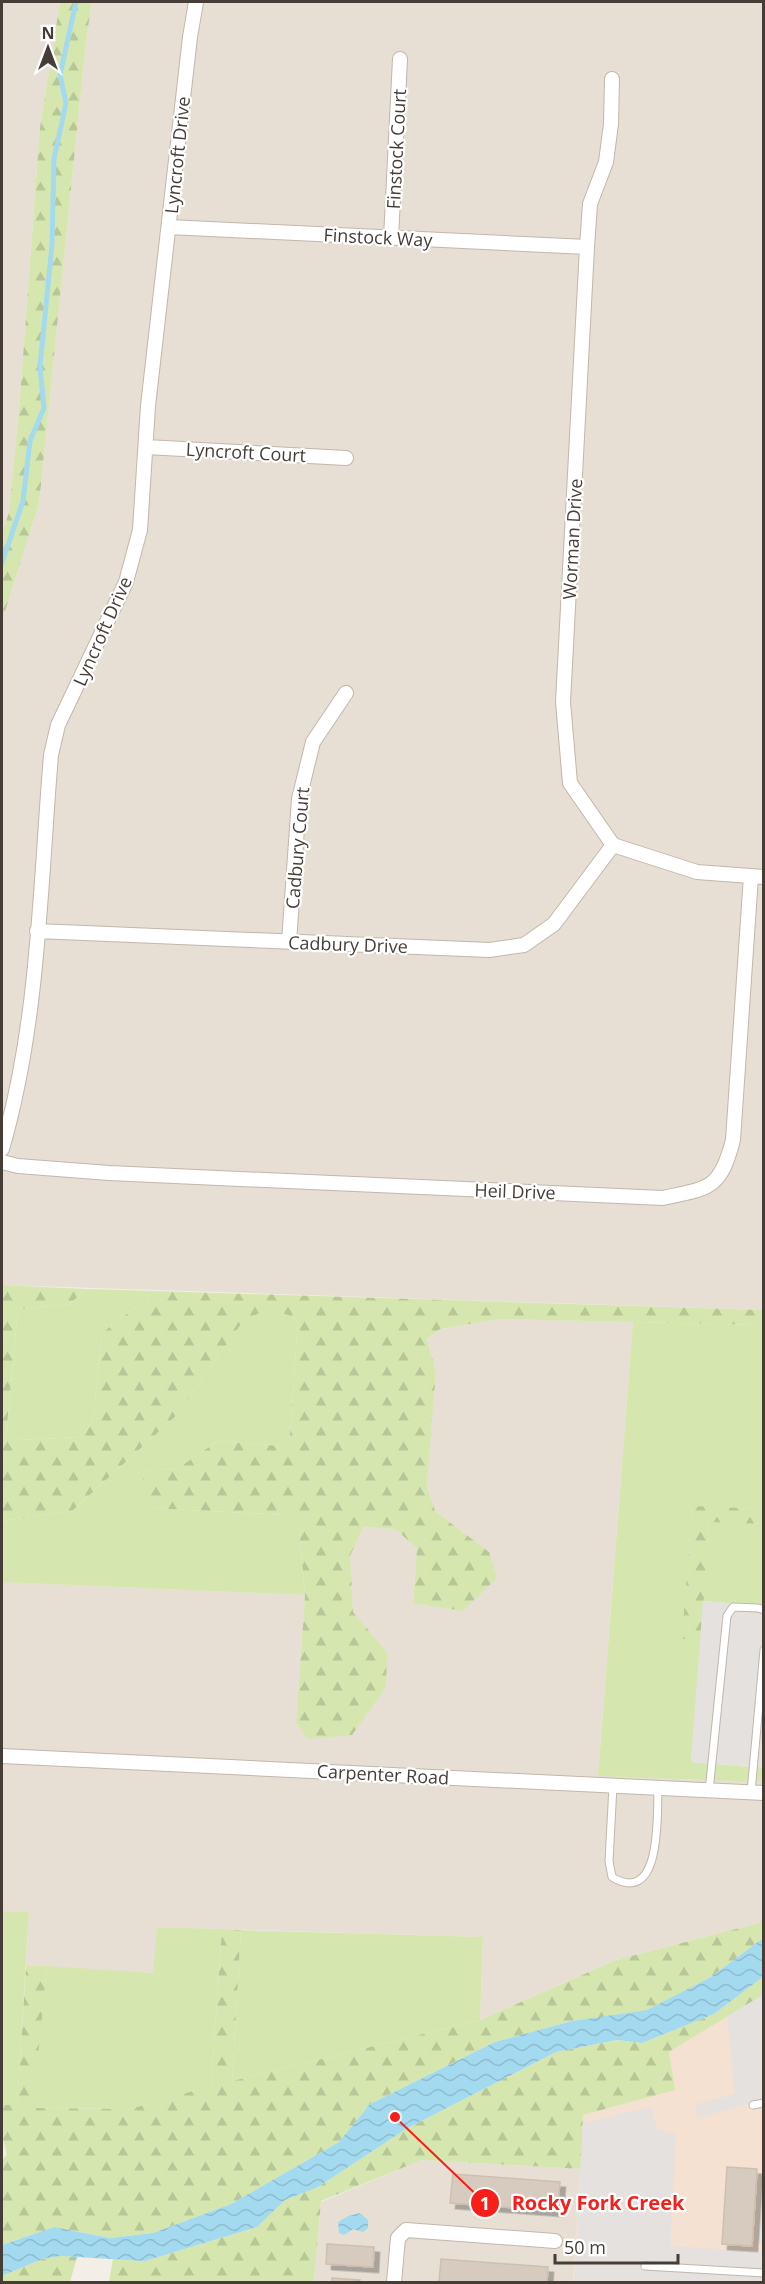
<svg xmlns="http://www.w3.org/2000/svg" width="765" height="2284" font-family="'Open Sans',sans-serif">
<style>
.residential{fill:#e7dfd4}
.commercial{fill:#f5e1d1}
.green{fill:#d5e7af}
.forest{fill:url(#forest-firs)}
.parking{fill:#e4e1de}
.water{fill:url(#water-waves)}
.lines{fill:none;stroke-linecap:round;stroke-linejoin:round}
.stream{stroke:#a3daef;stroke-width:5}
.building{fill:#d7cbbf;stroke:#cfbfaf;stroke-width:1.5;filter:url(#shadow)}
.lane-casing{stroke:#c1b7ac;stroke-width:9}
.street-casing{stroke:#c1b7ac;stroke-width:16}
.lane{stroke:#fff;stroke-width:7}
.street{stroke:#fff;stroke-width:14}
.labels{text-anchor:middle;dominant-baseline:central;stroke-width:4.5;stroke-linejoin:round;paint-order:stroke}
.street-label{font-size:18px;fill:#463d36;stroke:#fff}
.leader{fill:none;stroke:#f71f19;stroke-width:2}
.callout-dot{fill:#f71f19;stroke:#fff;stroke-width:2}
.mark-label{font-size:18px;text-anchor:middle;font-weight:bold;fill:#fff}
.callout-label{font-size:20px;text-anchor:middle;font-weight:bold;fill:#f71f19;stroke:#fff;stroke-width:4.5;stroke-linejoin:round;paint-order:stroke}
</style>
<defs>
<pattern id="forest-firs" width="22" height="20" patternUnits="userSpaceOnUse" patternTransform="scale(1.5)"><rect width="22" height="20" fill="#d5e7af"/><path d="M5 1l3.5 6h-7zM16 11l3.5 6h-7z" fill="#b8c797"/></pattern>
<pattern id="water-waves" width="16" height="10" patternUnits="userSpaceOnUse" patternTransform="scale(1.5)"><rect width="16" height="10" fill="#a3daef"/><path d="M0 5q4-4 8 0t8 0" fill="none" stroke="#8ebcce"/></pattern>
<filter id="shadow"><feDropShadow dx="5.5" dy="5.5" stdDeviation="0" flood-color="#0004"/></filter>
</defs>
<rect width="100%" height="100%" fill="#f3eee6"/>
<path class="residential" d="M2,2H60L40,127L19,411L9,512L2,534Z
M92,2H763V1310L2,1285V621L39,504L86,41Z
M500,1319L633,1322L598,1775L763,1782L764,1919L759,1923L616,1960L480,2020L483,1937L157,1927L154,1973L26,1966L29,1912L2,1911V1582L305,1595L296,1722L387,1652L353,1612L349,1556L363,1527L395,1529L417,1548L413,1603L489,1552L435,1511L427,1486L436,1372L427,1339L440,1329Z
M422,2160L581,2169L573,2282H314L321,2202Z"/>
<path class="commercial" d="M763,1995V2282H573L583,2115L674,2090L669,2052Z"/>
<path class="green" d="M86,1289L156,1291L102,1333L93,1420L81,1437L17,1440L7,1426L18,1309L70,1304Z
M270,1307L298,1319L290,1436L281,1446L218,1441L178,1468L145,1471L151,1508L286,1515L299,1528L305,1595L2,1582V1521L72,1511L176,1416L244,1320Z
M633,1322L763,1325V1509L692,1507L683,1639H701L691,1762L763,1768V1782L598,1776Z
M709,1521L763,1524V1606L703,1601Z
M2,1911L29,1912L17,2106L2,2105Z
M157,1927L222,1929L211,2087L130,2109L32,2108L47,1966L153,1973Z
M241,1930L483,1937L480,2020L232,2081Z"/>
<path class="forest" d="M60,2H92L86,41L39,504L2,621V534L9,512L19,411L40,127Z
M2,1285L86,1289L70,1304L18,1309L7,1426L18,1440L81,1437L93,1420L102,1333L156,1291L763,1310V1325L500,1319L440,1329L427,1339L436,1372L427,1486L435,1511L489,1552L497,1578L463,1611L413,1603L417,1548L395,1529L363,1527L350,1556L353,1612L387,1652L386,1687L352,1735L308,1739L296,1722L305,1595L299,1528L286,1515L151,1508L142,1487L145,1471L178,1468L218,1441L281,1446L290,1436L298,1319L270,1308L244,1320L176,1416L72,1511L2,1521Z
M692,1506L763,1509V1524L709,1522L701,1639H682Z
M763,1919V1938L711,1977L647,2011L572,2021L495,2042L370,2104L339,2142L231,2204L153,2233L110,2238L54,2227L2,2245V2160L7,2155L2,2135V2105H17L26,1966H47L33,2108L130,2109L211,2086L222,1929L241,1930L232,2081L480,2020L616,1960L759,1923Z
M763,1977V1995L669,2052L675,2090L583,2115L581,2169L422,2160L321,2201L314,2282H109L113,2259L145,2261L257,2227L285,2200L318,2187L406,2129L556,2052L617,2040L642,2043L714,2014Z
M61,2256L77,2257L70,2282H2V2276L42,2259Z"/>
<path class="parking" d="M703,1601L763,1606V1768L691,1762Z
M763,1995V2100L697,2118L696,2104L735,2094L727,2016Z
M652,2107L657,2130L676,2134L670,2246L763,2252V2282H574L583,2123Z
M763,2155V2244H757Z"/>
<path class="water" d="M763,1938V1977L714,2014L642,2043L617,2040L556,2052L406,2129L318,2187L285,2200L257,2227L145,2261L61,2256L42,2259L2,2276V2245L54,2227L110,2238L153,2233L231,2204L339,2142L370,2104L495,2042L572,2021L647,2010L711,1977Z
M360,2213L368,2220V2228L363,2232L353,2229L344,2235L339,2233L338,2222L348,2216Z"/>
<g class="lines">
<path class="stream" d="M2,563L23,501L30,441L44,408L40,366L52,245L54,159L66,103L60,75L76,2"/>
</g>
<path class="building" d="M727,2167L757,2169L752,2246L722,2244Z
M453,2174L560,2182L557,2211L450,2203Z
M327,2244L374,2247L373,2267L326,2264Z
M441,2259L548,2267L547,2282H439Z
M332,2278L360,2280L359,2282H332Z"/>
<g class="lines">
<g class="lane-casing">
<path id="lane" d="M613,1786L609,1861L612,1877C662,1907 657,1815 658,1789
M709,1791L727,1616L733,1607L758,1608L764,1610
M751,1792L764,1650
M753,2105L764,2103
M645,2266L764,2273"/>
</g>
<g class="street-casing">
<path id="street" d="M612,79L611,124L606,162L590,204L587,247L563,702L570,783L613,845L697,872L764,877
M169,227L587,247
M391,238L400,59
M146,447L346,458
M37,931L489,950L524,945L554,924L613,845
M289,942L299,799L313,742L346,693
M2,1149C39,1022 40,886 51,755L58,725L126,582L140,530L148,406L190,37L196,2
M2,1162L18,1166L109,1173L663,1198C709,1188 720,1190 733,1140L751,876
M2,1756L764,1793
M394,2282L398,2238L406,2230L555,2241"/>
</g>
<use href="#lane" class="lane"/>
<use href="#street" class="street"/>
</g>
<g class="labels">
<g class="street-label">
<text transform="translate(396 149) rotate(-87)">Finstock Court</text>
<text transform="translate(177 155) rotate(-84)">Lyncroft Drive</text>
<text transform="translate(378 237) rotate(3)">Finstock Way</text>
<text transform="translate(246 452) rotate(3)">Lyncroft Court</text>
<text transform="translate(572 539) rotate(-87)">Worman Drive</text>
<text transform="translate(102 631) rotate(-66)">Lyncroft Drive</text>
<text transform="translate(297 848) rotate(-85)">Cadbury Court</text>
<text transform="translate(348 944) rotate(2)">Cadbury Drive</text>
<text transform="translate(515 1191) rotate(2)">Heil Drive</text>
<text transform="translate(383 1774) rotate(3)">Carpenter Road</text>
</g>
</g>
<path class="leader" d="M395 2117L485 2203"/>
<g class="callout-dot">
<circle cx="395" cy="2117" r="6"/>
<circle cx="485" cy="2203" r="15"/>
</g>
<g class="mark-label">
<text x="485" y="2210">1</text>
</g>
<g class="callout-label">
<text x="598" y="2210">Rocky Fork Creek</text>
</g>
<rect width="765" height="2284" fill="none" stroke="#463d36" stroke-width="6"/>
<g transform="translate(48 48)" stroke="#ffffff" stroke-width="4.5" paint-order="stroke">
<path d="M0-4.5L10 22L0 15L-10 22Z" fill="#463d36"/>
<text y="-9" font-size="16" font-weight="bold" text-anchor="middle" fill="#463d36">N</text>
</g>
<path d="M555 2254v9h123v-9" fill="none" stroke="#463d36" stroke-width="3"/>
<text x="564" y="2254" font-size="18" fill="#463d36" stroke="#ffffff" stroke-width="4.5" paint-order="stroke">50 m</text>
</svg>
